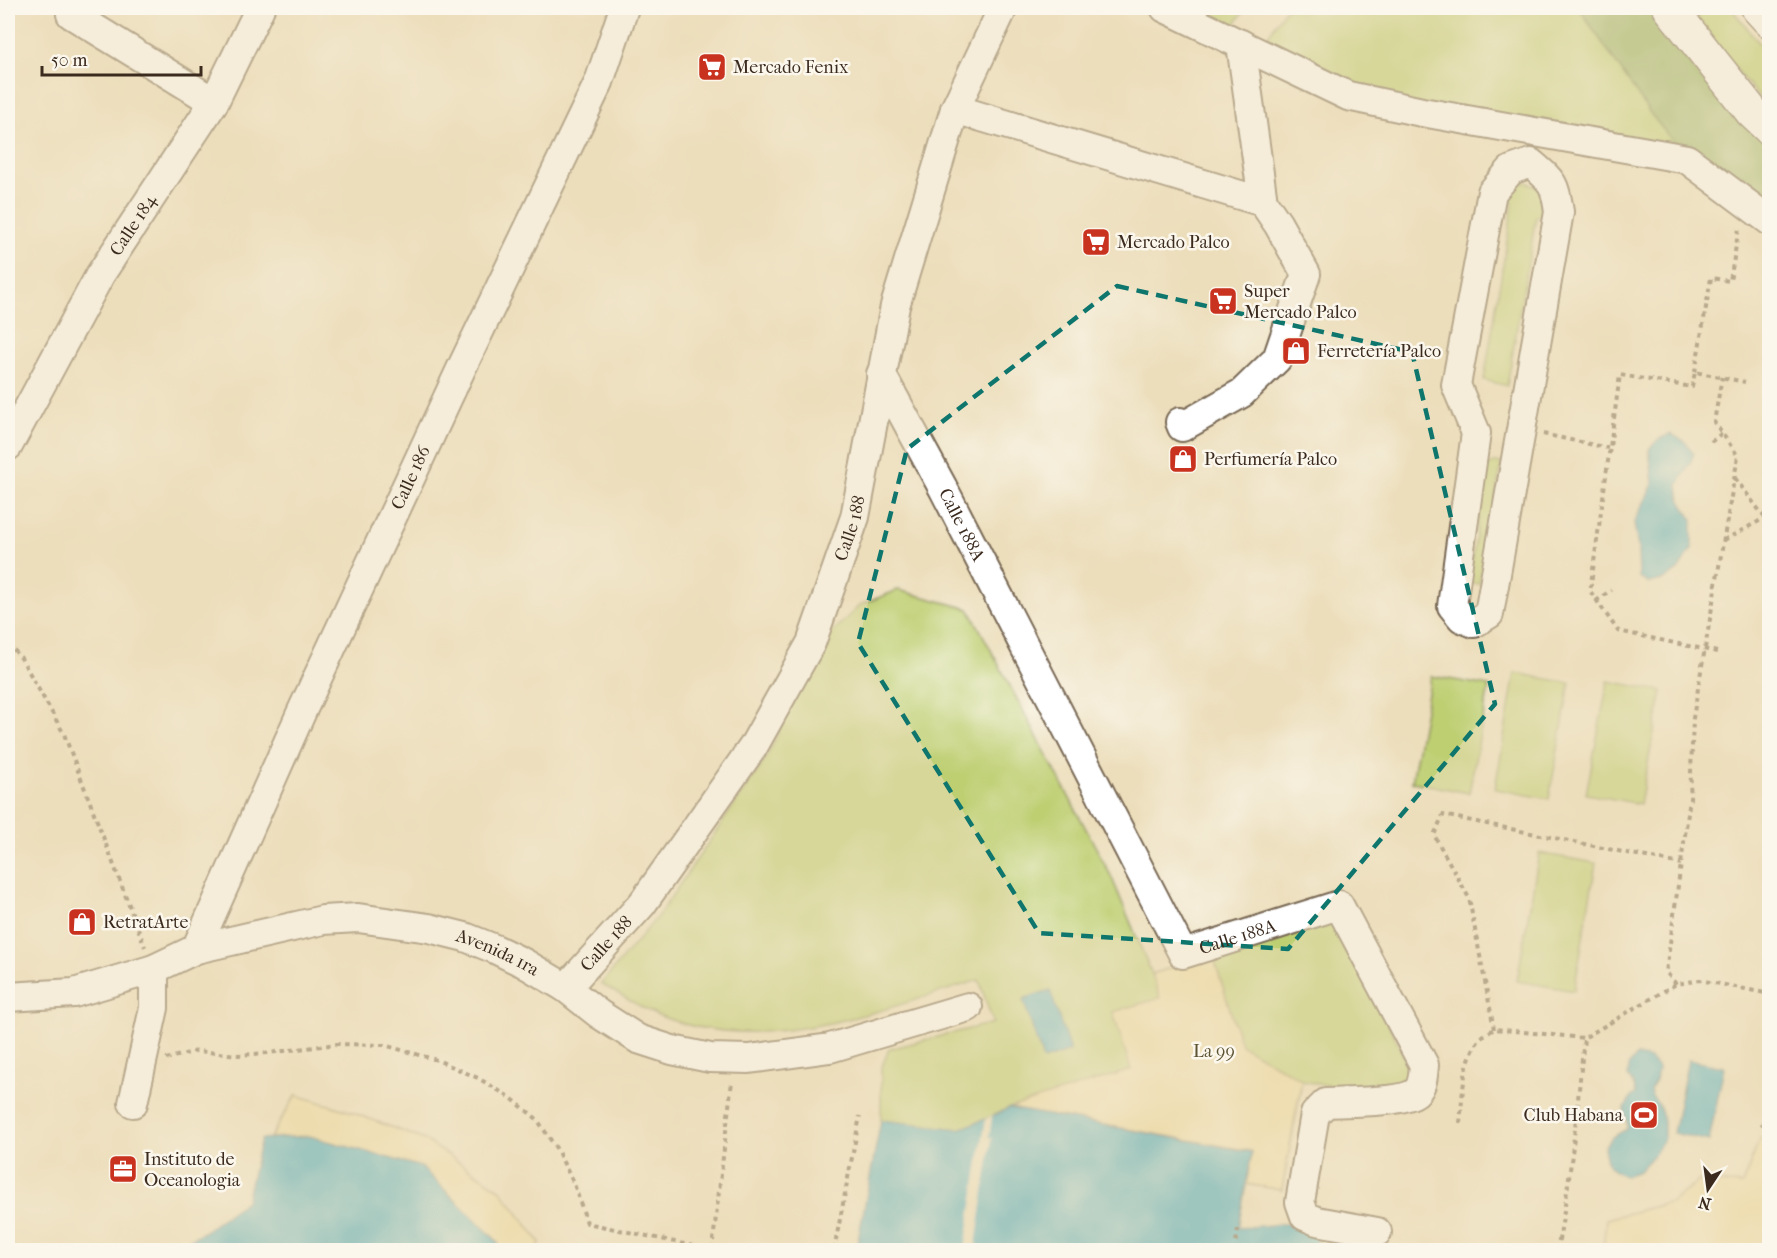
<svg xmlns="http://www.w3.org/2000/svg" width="1777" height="1258" font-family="'IM FELL French Canon',serif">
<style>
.green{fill:#becf72;stroke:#7c7c48;stroke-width:1.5}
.forest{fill:#96b264;stroke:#686e41;stroke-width:1.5}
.sand{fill:#eeda9e;stroke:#94825e;stroke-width:1.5}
.water{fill:#41a8c1;stroke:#3e6970;stroke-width:1.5}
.pier{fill:#ecdebb}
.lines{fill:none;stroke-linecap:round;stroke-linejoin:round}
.minor-casing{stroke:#796955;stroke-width:32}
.highway-casing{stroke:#796955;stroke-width:36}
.path{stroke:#796955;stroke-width:4;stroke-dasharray:4.5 4.5;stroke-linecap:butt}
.minor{stroke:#fff;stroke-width:28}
.highway{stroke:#fff;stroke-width:33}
.marked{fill:none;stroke:#0f766e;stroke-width:4.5;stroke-dasharray:12 8;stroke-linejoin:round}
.labels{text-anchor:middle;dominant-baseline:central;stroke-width:5;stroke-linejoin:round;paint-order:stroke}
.poi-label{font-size:18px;fill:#3b2a1e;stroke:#fbf7ec;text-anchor:start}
.street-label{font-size:18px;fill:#3b2a1e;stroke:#fbf7ec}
.park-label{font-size:18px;fill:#5c5333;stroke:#fbf7ec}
</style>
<rect width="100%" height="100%" fill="#fbf7ec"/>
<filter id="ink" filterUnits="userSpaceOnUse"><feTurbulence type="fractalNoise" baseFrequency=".0167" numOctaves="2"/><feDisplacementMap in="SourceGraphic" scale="12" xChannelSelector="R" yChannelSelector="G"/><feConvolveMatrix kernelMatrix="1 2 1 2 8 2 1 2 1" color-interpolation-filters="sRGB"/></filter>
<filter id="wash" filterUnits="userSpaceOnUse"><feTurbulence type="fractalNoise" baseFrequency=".008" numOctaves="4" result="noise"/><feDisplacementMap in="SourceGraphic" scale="24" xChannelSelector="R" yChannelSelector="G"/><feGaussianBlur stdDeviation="1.35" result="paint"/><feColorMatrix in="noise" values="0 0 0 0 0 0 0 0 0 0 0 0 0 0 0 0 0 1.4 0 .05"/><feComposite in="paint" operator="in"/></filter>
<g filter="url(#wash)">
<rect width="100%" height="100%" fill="#ecdebb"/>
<path class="green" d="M1165,8H1246L1226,37Z
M1286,8H1579L1650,113L1687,159L1422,112L1257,52Z
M1684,8H1731L1769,55V109Z
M1527,182L1539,188L1547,194L1545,214L1536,217L1507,386L1484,380L1513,204L1504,192L1514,184Z
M1496,462L1502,463L1479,584L1469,582L1486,466Z
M898,590L969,609L1111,876L1152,974L1213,955L1335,913L1413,1075L1401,1089L1343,1088L1302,1081L1282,1190L1246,1184L1252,1151L1009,1108L986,1119L959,1129L881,1120V1069L889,1049L993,1023L979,980C878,1011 753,1061 649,1011C633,1003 617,993 601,984L658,916L765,760L821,643L860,605Z
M1515,673L1570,683L1549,799L1495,789Z
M1431,676L1489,686L1469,793L1412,782Z
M1608,681L1662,691L1640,804L1586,794Z
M1539,853L1596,863L1574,991L1517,981Z"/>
<path class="forest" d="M1579,8H1670L1769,128V221L1687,159L1650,113Z"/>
<path class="sand" d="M1213,955L1241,1045L1302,1080L1282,1190L1246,1184L1252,1151L1009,1108L1131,1070L1113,1012L1160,998L1152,974Z
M296,1095L346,1110L425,1140L500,1189L540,1242L538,1250H501L496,1240L421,1167L309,1136L270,1138Z
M1760,1138L1769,1141V1250H1603L1606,1219L1672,1202L1699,1181L1742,1185Z"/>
<path class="water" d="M1670,434L1685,441L1694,454L1687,470L1678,485L1680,499L1692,519V549L1678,570L1664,580L1648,583L1639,577L1638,548L1634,523L1653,484L1649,449L1659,439Z
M1050,990L1070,1051L1043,1060L1023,999Z
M1637,1056L1650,1059L1658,1068L1656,1081L1650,1090L1652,1097L1659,1105L1664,1121V1138L1654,1155L1639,1171L1625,1176C1607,1169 1607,1165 1604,1147L1612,1137L1627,1129V1121L1624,1110L1631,1097L1636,1094L1634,1086L1628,1077L1629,1065Z
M1688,1060L1724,1067L1709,1141L1673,1133Z
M1009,1108L1252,1152L1238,1228L1316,1221L1317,1250H856L881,1120L959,1129L986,1119Z
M309,1136L421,1167L496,1240L501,1250H171L205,1231L246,1201L261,1139Z"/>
<path class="pier" d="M992,1115L989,1137L992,1138L975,1250H965L986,1119Z"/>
</g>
<g filter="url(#ink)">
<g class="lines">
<g class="minor-casing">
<g id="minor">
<path d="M1165,8L1348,96L1422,112L1687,159L1770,221"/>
<path d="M71,14L214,102"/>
<path d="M955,109L1263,202L1241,44"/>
<path d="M1531,163C1553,182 1555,183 1559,212L1489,614L1474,623L1462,618L1452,606L1476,433L1456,385L1492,192L1511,170Z"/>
<path id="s1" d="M881,374L943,488L1183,954L1339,905L1424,1065C1423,1075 1423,1086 1416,1092C1403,1103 1344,1102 1326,1103L1315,1114L1300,1202L1305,1216L1317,1221L1377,1232"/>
<path d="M1180,422L1182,427L1242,393L1277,359L1306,274L1278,224L1263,202"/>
<path id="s2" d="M8,446L100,275L214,102L260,8"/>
<path id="s3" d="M196,949L302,711L462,367L599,82L624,8"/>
<path id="s4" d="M566,988L642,904L753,747L811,643L855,517L895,306L955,109L1003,8"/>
<path id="s5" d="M8,997L74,993L154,969L196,949L323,920L358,918L429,928L465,937L495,949L524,963L566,988L599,1014L638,1039L672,1050L710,1058L749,1059L830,1048L968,1007"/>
<path d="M133,1103L154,1008V969"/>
</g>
</g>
<g class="highway-casing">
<path id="highway" d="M1670,8L1752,112L1770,129
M1758,8L1770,21"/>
</g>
<path class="path" d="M1695,372L1711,278L1730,281L1739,228
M1543,434L1608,448
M1711,442L1722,433
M1735,478L1765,518L1770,519
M1724,540L1765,518
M1596,601L1611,590
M8,643L21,658L64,734L145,947
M1717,652L1618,631L1590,591L1620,375L1692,387L1695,372L1745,382
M1676,984L1666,972L1690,799L1693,718L1738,456L1714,422L1722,377
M1494,1029L1469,898L1434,835L1443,815L1681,864
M166,1059L196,1051L239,1055L268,1053L337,1044L384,1045L437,1060L478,1078L511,1098L537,1119L556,1148L574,1184L587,1223L712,1250
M1460,1123C1463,1096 1462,1058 1482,1037C1485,1034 1490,1032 1494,1029L1584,1038
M1761,1123L1770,1128
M1236,1242L1238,1229
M712,1250L732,1081
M834,1250L860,1116
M1557,1250C1571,1180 1577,1109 1584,1038L1676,984L1700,980L1770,994"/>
<use href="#minor" class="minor"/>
<use href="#highway" class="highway"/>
</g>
</g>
<path d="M0 0H1777V1258H0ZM1117,286L1412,352L1495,704L1288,949L1039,933L858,643L907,449Z" fill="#ecdebb" fill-opacity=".55" fill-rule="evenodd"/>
<path class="marked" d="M1117,286L1412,352L1495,704L1288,949L1039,933L858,643L907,449Z"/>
<defs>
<g id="supermarket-square" transform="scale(1.5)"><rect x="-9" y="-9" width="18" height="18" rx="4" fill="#c8321e" stroke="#fbf7ec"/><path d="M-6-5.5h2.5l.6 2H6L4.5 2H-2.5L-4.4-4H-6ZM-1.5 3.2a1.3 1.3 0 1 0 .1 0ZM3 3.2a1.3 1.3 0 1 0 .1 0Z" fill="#fff"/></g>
<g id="shop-square" transform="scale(1.5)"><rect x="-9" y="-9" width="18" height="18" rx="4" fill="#c8321e" stroke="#fbf7ec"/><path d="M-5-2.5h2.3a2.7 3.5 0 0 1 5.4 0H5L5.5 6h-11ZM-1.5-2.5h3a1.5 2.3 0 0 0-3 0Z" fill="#fff"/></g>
<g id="stadium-square" transform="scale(1.5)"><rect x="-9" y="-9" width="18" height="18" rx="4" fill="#c8321e" stroke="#fbf7ec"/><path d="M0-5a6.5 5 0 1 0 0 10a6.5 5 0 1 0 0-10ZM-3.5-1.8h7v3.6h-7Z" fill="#fff"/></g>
<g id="office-square" transform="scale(1.5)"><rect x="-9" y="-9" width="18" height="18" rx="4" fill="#c8321e" stroke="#fbf7ec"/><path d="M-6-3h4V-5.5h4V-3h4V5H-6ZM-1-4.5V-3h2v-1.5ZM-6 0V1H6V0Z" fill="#fff"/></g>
</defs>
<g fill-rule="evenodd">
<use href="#supermarket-square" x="712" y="67"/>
<use href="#supermarket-square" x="1096" y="242"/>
<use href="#supermarket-square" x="1223" y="301"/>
<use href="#shop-square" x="1296" y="351"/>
<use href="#shop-square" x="1183" y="459"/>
<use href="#shop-square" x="82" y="922"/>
<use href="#stadium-square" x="1644" y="1115"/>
<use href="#office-square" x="123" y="1169"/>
</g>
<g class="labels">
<g class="poi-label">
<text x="733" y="67">Mercado Fenix</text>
<text x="1117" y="242">Mercado Palco</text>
<text x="1244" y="291">Super<tspan x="1244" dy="21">Mercado Palco</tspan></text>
<text x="1317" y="351">Ferretería Palco</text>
<text x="1204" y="459">Perfumería Palco</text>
<text x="103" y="922">RetratArte</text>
<text x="1623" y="1115" text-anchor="end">Club Habana</text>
<text x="144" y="1159">Instituto de<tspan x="144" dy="21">Oceanologia</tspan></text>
</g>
<g class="street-label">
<text stroke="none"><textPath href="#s2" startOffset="254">Calle 184</textPath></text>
<text stroke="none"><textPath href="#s3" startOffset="518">Calle 186</textPath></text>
<text stroke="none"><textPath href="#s1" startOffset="171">Calle 188A</textPath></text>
<text stroke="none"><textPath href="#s4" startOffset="546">Calle 188</textPath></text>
<text stroke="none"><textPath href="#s1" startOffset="711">Calle 188A</textPath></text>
<text stroke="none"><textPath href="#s4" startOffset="60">Calle 188</textPath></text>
<text stroke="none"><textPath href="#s5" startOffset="506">Avenida 1ra</textPath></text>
</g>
<g class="park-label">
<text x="1214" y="1051">La 99</text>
</g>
</g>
<rect width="1777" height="1258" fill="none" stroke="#fbf7ec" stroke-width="30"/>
<g transform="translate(1708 1189) rotate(193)" stroke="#fbf7ec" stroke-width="4.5" paint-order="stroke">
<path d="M0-4.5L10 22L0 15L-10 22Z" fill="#3b2a1e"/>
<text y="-9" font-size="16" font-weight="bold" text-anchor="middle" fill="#3b2a1e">N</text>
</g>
<path d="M42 66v9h159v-9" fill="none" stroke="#3b2a1e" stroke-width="3"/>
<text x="51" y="66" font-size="18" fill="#3b2a1e" stroke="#fbf7ec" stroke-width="4.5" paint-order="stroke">50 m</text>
</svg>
